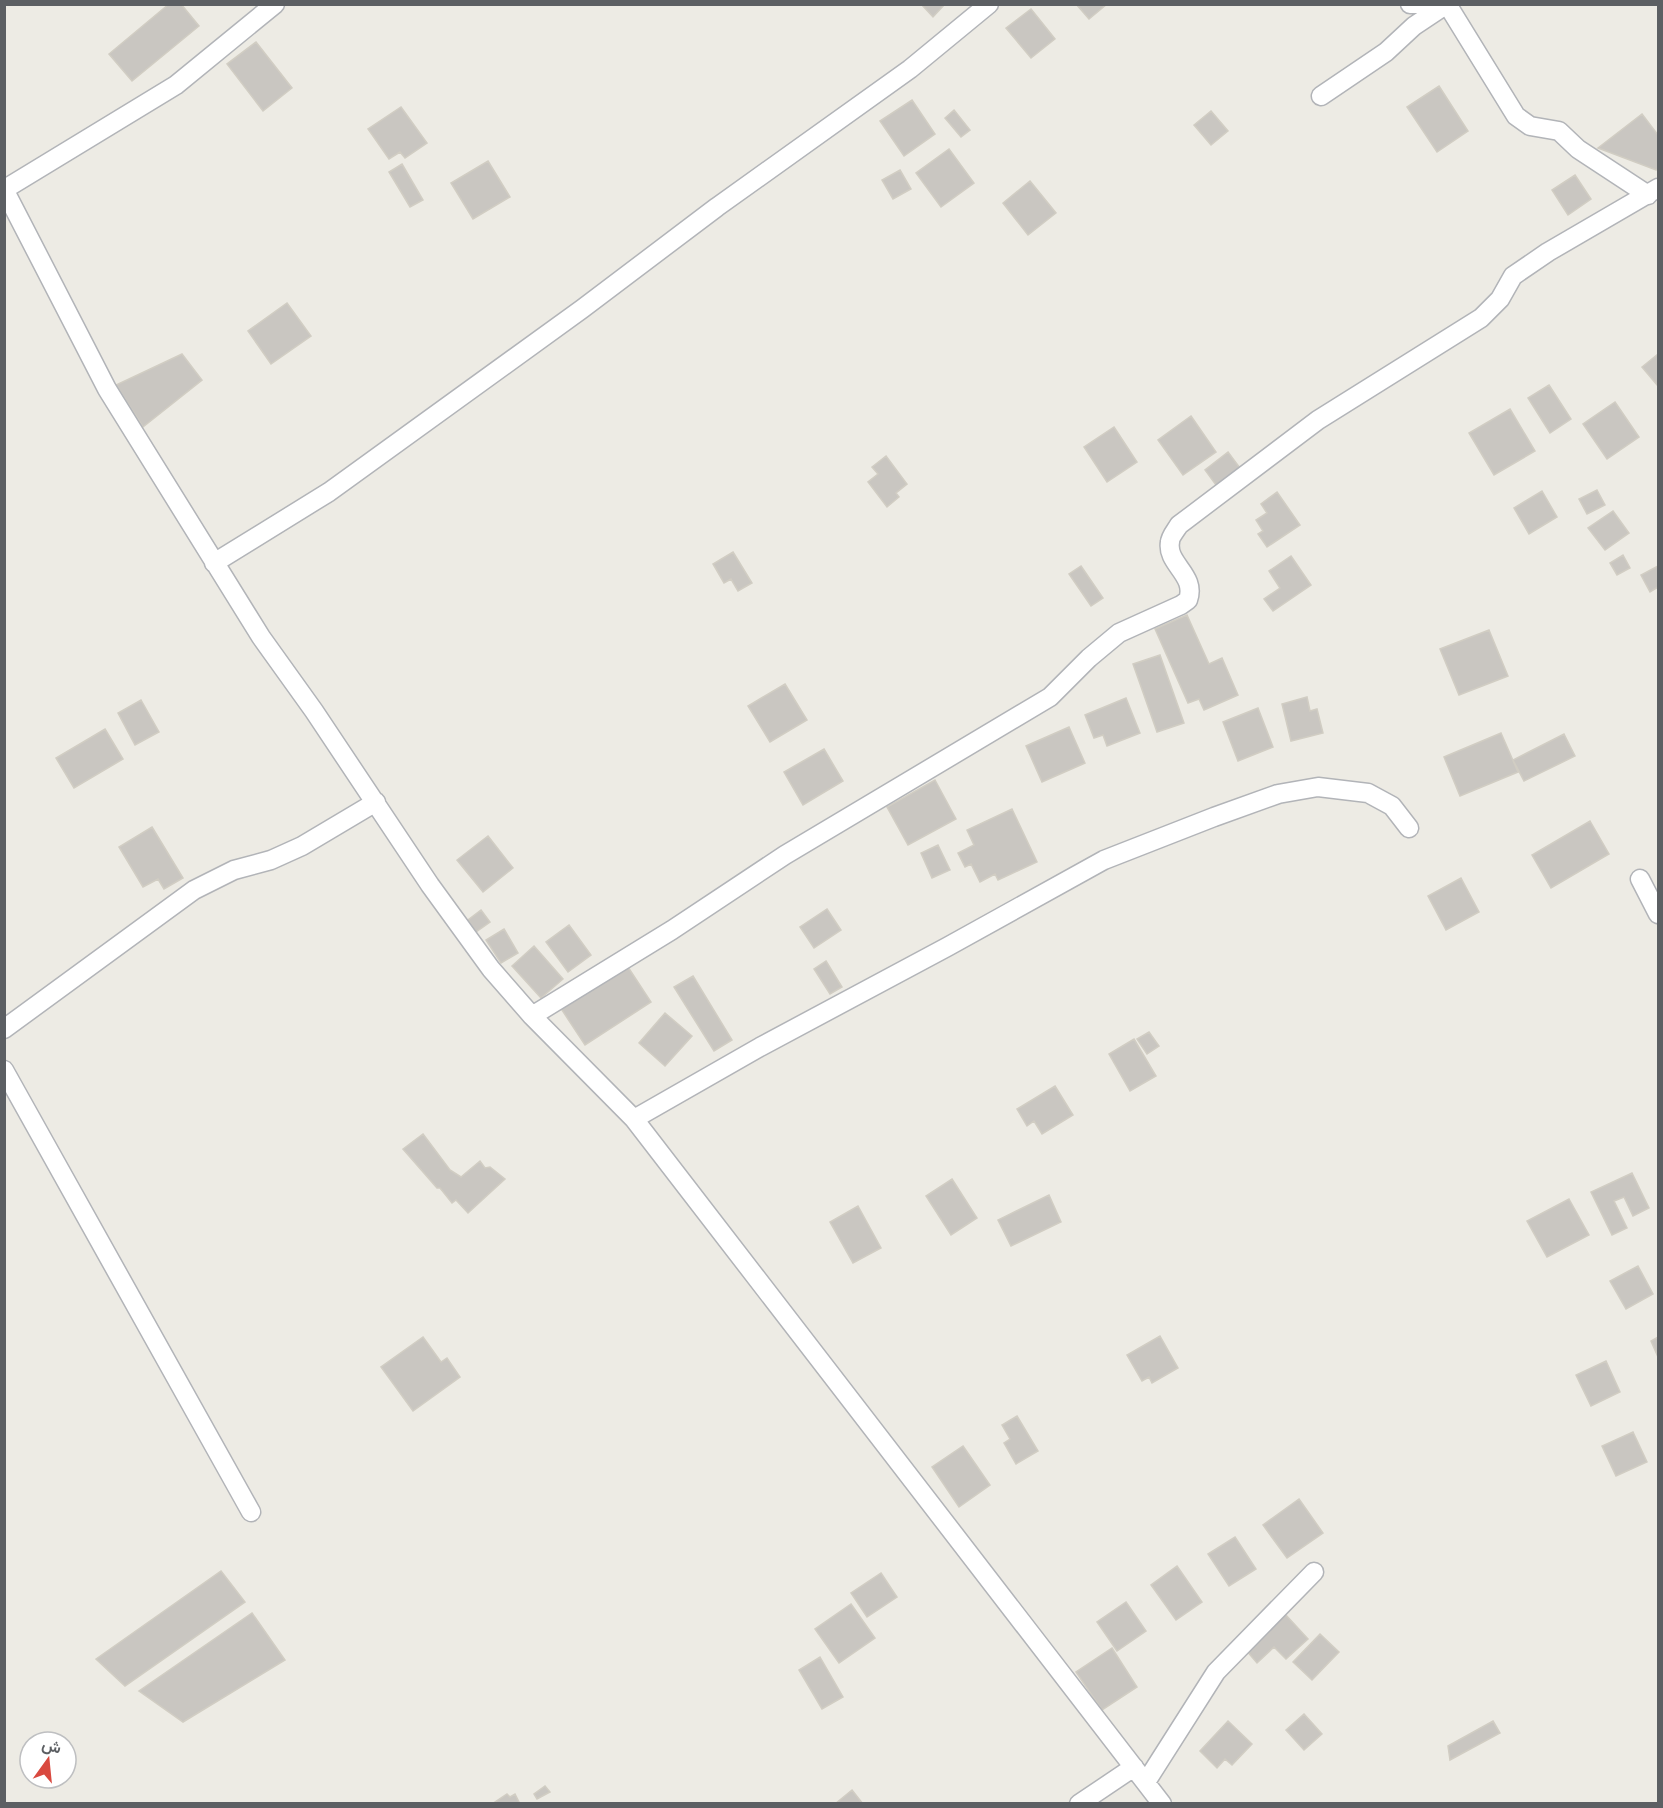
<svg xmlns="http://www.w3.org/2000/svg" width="1663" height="1808" font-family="'Roboto Condensed',Vazirmatn,sans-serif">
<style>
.building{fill:#c9c6c1;stroke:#d1cdc3;stroke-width:1.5}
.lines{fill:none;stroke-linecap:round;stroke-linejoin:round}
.minor-casing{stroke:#b2b4b8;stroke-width:21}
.minor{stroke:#fff;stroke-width:18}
</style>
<rect width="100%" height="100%" fill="#edebe4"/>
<path class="building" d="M169,4H181L199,26L132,81L109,54Z
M921,4H945L933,17Z
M1076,4H1107L1089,19Z
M1031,9L1055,39L1031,58L1006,28Z
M256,42L292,88L263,111L227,64Z
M1439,86L1468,131L1437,152L1407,107Z
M912,100L935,134L904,156L880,121Z
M401,107L427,143L405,158L400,152L389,159L368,129Z
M954,110L970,130L961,137L945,118Z
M1211,111L1228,131L1211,145L1194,125Z
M1642,114L1658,135V169L1656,170L1598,148Z
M949,149L974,183L941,207L916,173Z
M488,161L510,197L473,219L451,183Z
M402,164L423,200L410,207L389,172Z
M900,170L911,189L893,199L882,180Z
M1575,175L1591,199L1568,215L1552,190Z
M1030,181L1056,213L1028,235L1003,203Z
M287,303L311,336L271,364L248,331Z
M182,354L202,380L143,427L116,385Z
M1658,354V384L1657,385L1642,367Z
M1549,385L1571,419L1550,433L1528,398Z
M1615,402L1639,437L1607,459L1583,424Z
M1510,409L1535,451L1494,475L1469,433Z
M1191,416L1216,452L1183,475L1158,440Z
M1114,427L1137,462L1107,482L1084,447Z
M1228,452L1240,468L1216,485L1205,470Z
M886,456L907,484L896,493L899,497L887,507L868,482L878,474L872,467Z
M1597,490L1605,505L1587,514L1579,499Z
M1542,491L1557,517L1529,534L1514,508Z
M1277,492L1300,525L1267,547L1258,534L1263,531L1256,520L1267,513L1261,504Z
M1613,511L1629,533L1605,550L1588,528Z
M733,552L752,583L738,591L731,579L724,583L713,564Z
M1623,555L1630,568L1617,575L1610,563Z
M1291,556L1311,585L1273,611L1264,599L1280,588L1269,571Z
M1081,566L1103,598L1091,606L1069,574Z
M1658,566V587L1650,592L1641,575Z
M1187,615L1209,664L1222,658L1238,695L1204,710L1199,699L1188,703L1155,629Z
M1489,630L1508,676L1459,695L1440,649Z
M1160,655L1184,723L1157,732L1133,664Z
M785,684L807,720L770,742L748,706Z
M1307,697L1310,711L1317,709L1323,733L1291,741L1282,704Z
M1126,698L1140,733L1107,746L1103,735L1094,738L1085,715Z
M141,700L159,732L135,745L118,713Z
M1258,708L1273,747L1238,761L1223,722Z
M1069,727L1085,763L1042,782L1026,746Z
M105,729L123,759L74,788L56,758Z
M1501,733L1518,772L1460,796L1444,757Z
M1564,734L1575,756L1524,781L1513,760Z
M824,749L843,781L803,805L784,772Z
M935,780L956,819L908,845L887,807Z
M1012,809L1037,862L998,880L995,874L980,882L971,864L965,867L958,853L974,845L967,830Z
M1590,821L1609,854L1551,888L1532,855Z
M152,827L183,878L164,889L158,879L143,887L119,847Z
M488,836L513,868L483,892L457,860Z
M938,845L950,870L932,878L921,853Z
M1461,878L1479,912L1446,930L1428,896Z
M827,909L841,930L814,948L800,927Z
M481,910L490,922L476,932L468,920Z
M569,925L591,955L568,972L546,942Z
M504,929L518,953L501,963L486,940Z
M534,946L563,979L541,998L512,966Z
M826,961L842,987L830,994L814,969Z
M626,964L651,1002L585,1045L560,1007Z
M693,976L732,1040L714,1051L674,987Z
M665,1013L692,1036L665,1066L639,1043Z
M1149,1032L1159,1046L1147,1054L1137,1039Z
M1134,1039L1156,1076L1130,1091L1109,1054Z
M1055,1086L1073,1115L1042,1134L1034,1121L1027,1126L1017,1109Z
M423,1134L450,1170L461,1177L480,1161L485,1168L490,1167L505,1179L468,1213L456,1200L452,1203L440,1188H437L403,1149Z
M1632,1173L1649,1208L1633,1216L1624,1197L1614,1201L1627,1228L1612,1235L1591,1192Z
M952,1179L977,1218L951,1235L926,1196Z
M1049,1195L1061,1222L1011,1246L998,1220Z
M1569,1199L1589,1235L1547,1257L1527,1221Z
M858,1206L881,1248L853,1263L830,1222Z
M1638,1266L1653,1294L1626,1309L1610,1281Z
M1160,1336L1178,1368L1152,1383L1149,1377L1142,1381L1127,1355Z
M423,1337L441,1362L447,1358L460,1377L413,1411L381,1367Z
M1658,1337V1357L1651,1341Z
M1606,1361L1620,1392L1591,1406L1576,1375Z
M1017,1416L1038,1451L1016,1464L1004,1443L1010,1439L1002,1425Z
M1633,1432L1647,1462L1616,1476L1602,1446Z
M963,1446L990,1485L959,1507L932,1467Z
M1299,1499L1323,1533L1287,1558L1263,1525Z
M1235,1537L1256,1569L1229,1586L1208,1554Z
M1177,1566L1202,1602L1176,1620L1151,1585Z
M221,1571L245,1602L125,1686L96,1659Z
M881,1573L897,1597L867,1617L851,1593Z
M1126,1602L1146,1631L1117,1651L1097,1622Z
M851,1604L875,1638L839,1663L815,1629Z
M252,1613L285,1660L183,1722L139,1691Z
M1285,1614L1308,1639L1286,1659L1274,1647L1257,1663L1246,1650Z
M1320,1634L1339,1652L1312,1680L1293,1662Z
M1112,1648L1137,1687L1102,1710L1076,1672Z
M820,1657L843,1697L822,1709L799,1670Z
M1304,1714L1322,1734L1304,1750L1286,1730Z
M1228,1721L1252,1744L1232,1765L1225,1759L1217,1768L1200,1751Z
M1493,1721L1500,1733L1450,1760L1448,1746Z
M545,1786L550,1792L537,1799L534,1794Z
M852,1790L863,1804H835Z
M507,1794L510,1797L515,1794L520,1804H492Z"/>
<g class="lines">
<g class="minor-casing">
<path id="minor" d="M1410,4H1442
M1447,4L1516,116L1530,126L1559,131L1578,149L1648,195
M1321,96L1386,52L1414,26L1447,4
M4,189L107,389L261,637L314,711L430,885L491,969L532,1016L634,1119L1162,1804
M5,189L176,85L275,4
M214,563L329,492L582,309L717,207L910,69L989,4
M1640,879L1658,914
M532,1016L672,930L785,855L1050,697L1089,658L1119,633L1181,605L1188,600C1197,575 1166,564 1170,542C1170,537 1176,530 1179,525L1318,420L1481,318L1500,299L1513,276L1548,252L1658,188
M4,1029L194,890L234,870L271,860L302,846L376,802
M4,1070L251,1512
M634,1119L760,1047L947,947L1104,860L1214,817L1278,794L1318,787L1368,793L1392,806L1409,828
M1146,1782L1216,1672L1314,1572
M1079,1804L1134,1767"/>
</g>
<use href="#minor" class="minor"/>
</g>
<rect width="1663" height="1808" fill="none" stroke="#5c5f63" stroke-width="12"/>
<g transform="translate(48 1760) rotate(15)"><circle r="28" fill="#ffffff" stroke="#bebfc1" stroke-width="1.5"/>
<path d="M0-4.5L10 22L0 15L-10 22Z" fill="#d9493f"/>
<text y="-9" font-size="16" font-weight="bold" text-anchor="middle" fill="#5c5f63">ش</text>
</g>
</svg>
